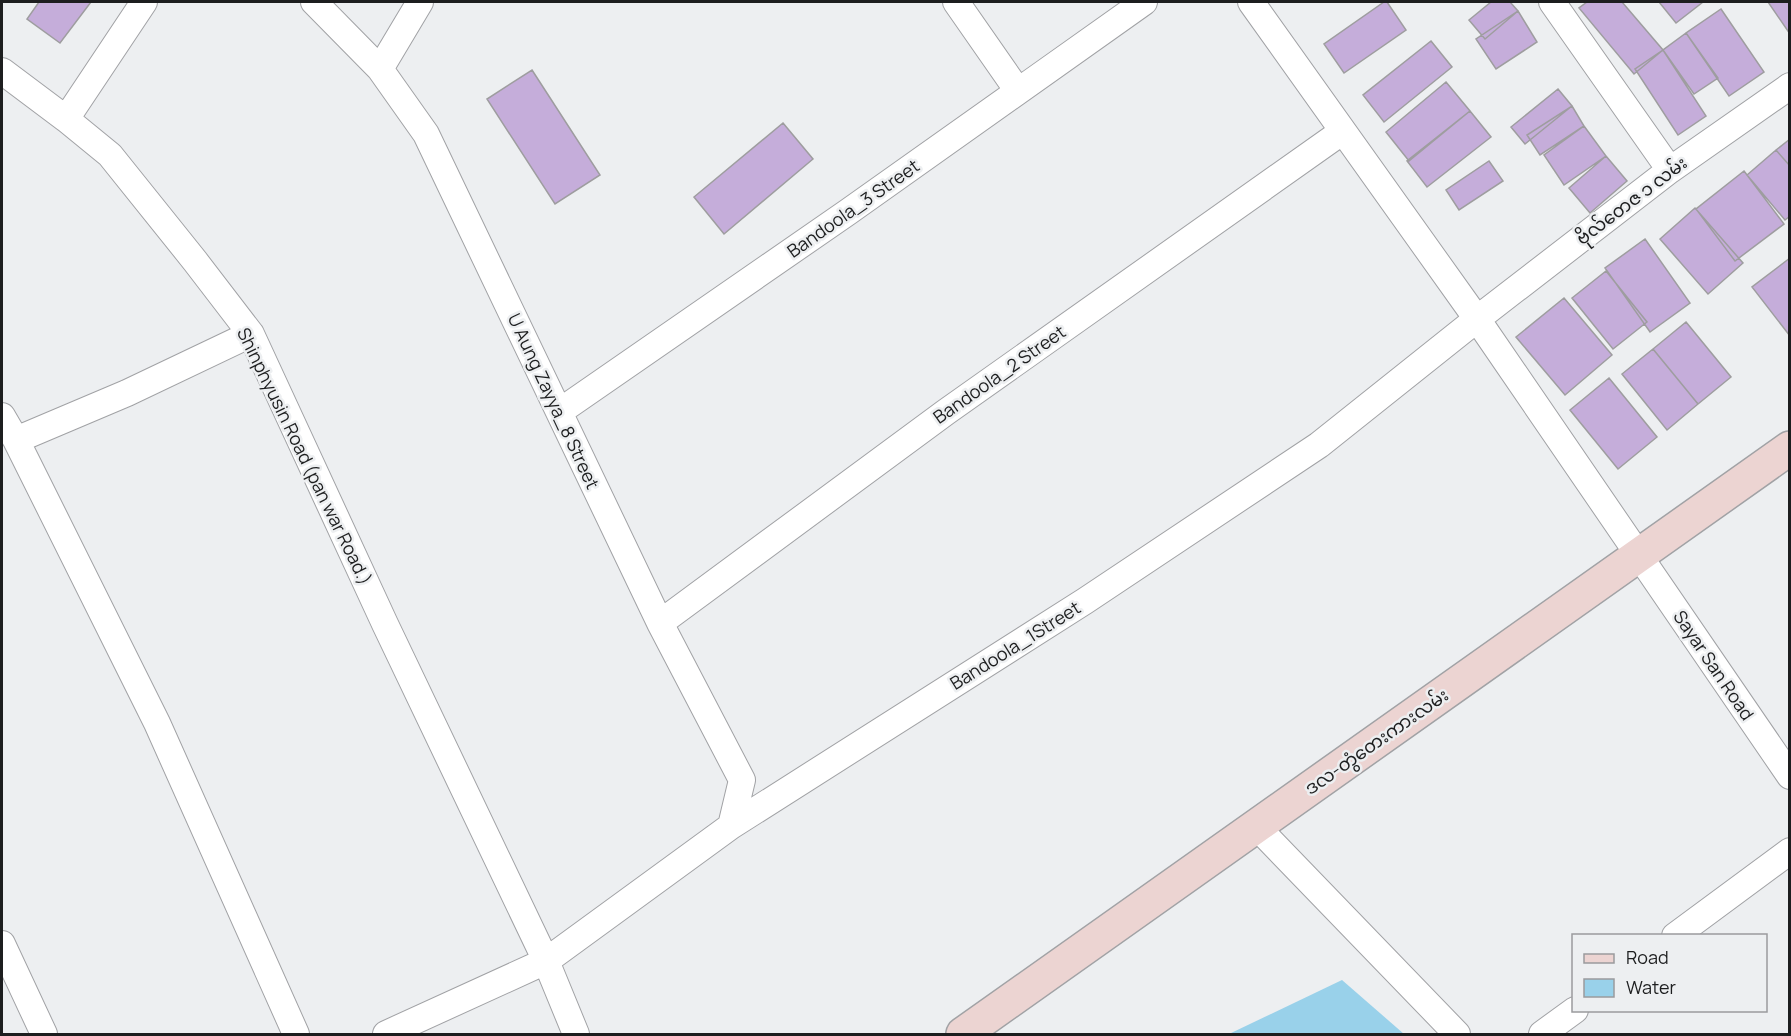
<svg xmlns="http://www.w3.org/2000/svg" width="1791" height="1036" font-family="Manrope,'Noto Sans Myanmar',sans-serif">
<style>
.water{fill:#99d1ea}
.building{fill:#c5adda;stroke:#9e9d9f;stroke-width:1.5}
.lines{fill:none;stroke-linecap:round;stroke-linejoin:round}
.street-casing{stroke:#a1a2a5;stroke-width:28}
.secondary-casing{stroke:#a1a2a5;stroke-width:36}
.street{stroke:#fff;stroke-width:26}
.secondary{stroke:#ecd4d2;stroke-width:33}
.labels{text-anchor:middle;dominant-baseline:central;stroke-width:5;stroke-linejoin:round;paint-order:stroke}
.street-label{font-size:18px;fill:#1d1e1f;stroke:#edeff1}
</style>
<rect width="100%" height="100%" fill="#edeff1"/>
<path class="water" d="M1342,980L1404,1034H1229Z"/>
<path class="building" d="M39,2H91L60,43L27,19Z
M1384,2H1387L1406,30L1344,73L1324,44Z
M1491,2H1510L1518,11L1485,39L1469,20Z
M1587,2H1622L1663,50L1634,74L1579,8Z
M1659,2H1703L1676,23Z
M1768,2H1790V34Z
M1721,9L1764,72L1729,96L1686,33Z
M1518,11L1537,42L1496,69L1476,39Z
M1686,33L1718,78L1694,94L1663,50Z
M1431,41L1452,67L1384,122L1363,95Z
M1663,50L1706,116L1678,135L1635,69Z
M532,70L600,175L555,204L487,99Z
M1446,82L1470,111L1409,161L1386,132Z
M1558,89L1572,106L1525,144L1511,127Z
M1572,106L1584,126L1540,155L1527,135Z
M1470,111L1491,137L1427,187L1407,161Z
M783,123L813,159L724,234L694,197Z
M1584,126L1606,156L1564,185L1544,155Z
M1790,139V166L1776,150Z
M1776,150L1790,166V216L1785,220L1747,175Z
M1606,156L1627,181L1590,213L1569,188Z
M1489,161L1503,181L1459,210L1446,190Z
M1744,171L1784,224L1735,261L1696,209Z
M1695,208L1743,263L1708,294L1660,239Z
M1645,239L1690,303L1650,332L1605,268Z
M1790,258V336L1752,287Z
M1606,271L1647,322L1613,349L1572,298Z
M1564,298L1612,355L1565,395L1516,337Z
M1686,322L1731,377L1698,404L1653,349Z
M1653,349L1698,404L1667,430L1622,374Z
M1609,378L1657,437L1618,469L1570,410Z"/>
<g class="lines">
<g class="street-casing">
<path id="street" d="M314,2L380,69L426,134L660,623L742,780L731,826
M956,2L1018,91
M1251,2L1477,319L1790,776
M1552,2L1670,170
M380,69L420,2
M2,71L66,119L110,155L195,261L251,334L385,624L546,961L576,1034
M66,119L144,2
M559,412L848,212L1144,2
M2,416L16,440L157,723L296,1034
M16,440L127,393L251,334
M660,623L946,412L1343,131
M1256,826L1457,1034
M1675,936L1790,851
M2,944L44,1034
M386,1034L546,961L731,826L1085,601L1319,445L1477,319L1670,170L1790,86
M1542,1034L1575,1010"/>
</g>
<g class="secondary-casing">
<path id="secondary" d="M963,1034L1790,448"/>
</g>
<use href="#street" class="street"/>
<use href="#secondary" class="secondary"/>
</g>
<g class="labels">
<g class="street-label">
<text transform="translate(1631 200) rotate(-37)">ဗိုလ်တေဇ ၁ လမ်း</text>
<text transform="translate(853 208) rotate(-35)">Bandoola_3 Street</text>
<text transform="translate(999 374) rotate(-35)">Bandoola_2 Street</text>
<text transform="translate(554 401) rotate(65)">U Aung Zayya_8 Street</text>
<text transform="translate(305 456) rotate(64)">Shinphyusin Road (pan war Road.)</text>
<text transform="translate(1015 645) rotate(-32)">Bandoola_1Street</text>
<text transform="translate(1714 665) rotate(56)">Sayar San Road</text>
<text transform="translate(1376 741) rotate(-35)">ဒလ-တွံတေးကားလမ်း</text>
</g>
</g>
<rect width="1791" height="1036" fill="none" stroke="#1d1e1f" stroke-width="6"/>
<rect x="1572" y="934" width="195" height="78" fill="#edeff1" stroke="#9a9b9d" stroke-width="1.5"/>
<rect x="1584" y="954" width="30" height="9" fill="#ecd4d2" stroke="#9a9b9d" stroke-width="1.5"/>
<text x="1626" y="964" font-size="18" fill="#1d1e1f">Road</text>
<rect x="1584" y="979" width="30" height="18" fill="#99d1ea" stroke="#9a9b9d" stroke-width="1.5"/>
<text x="1626" y="994" font-size="18" fill="#1d1e1f">Water</text>
</svg>
